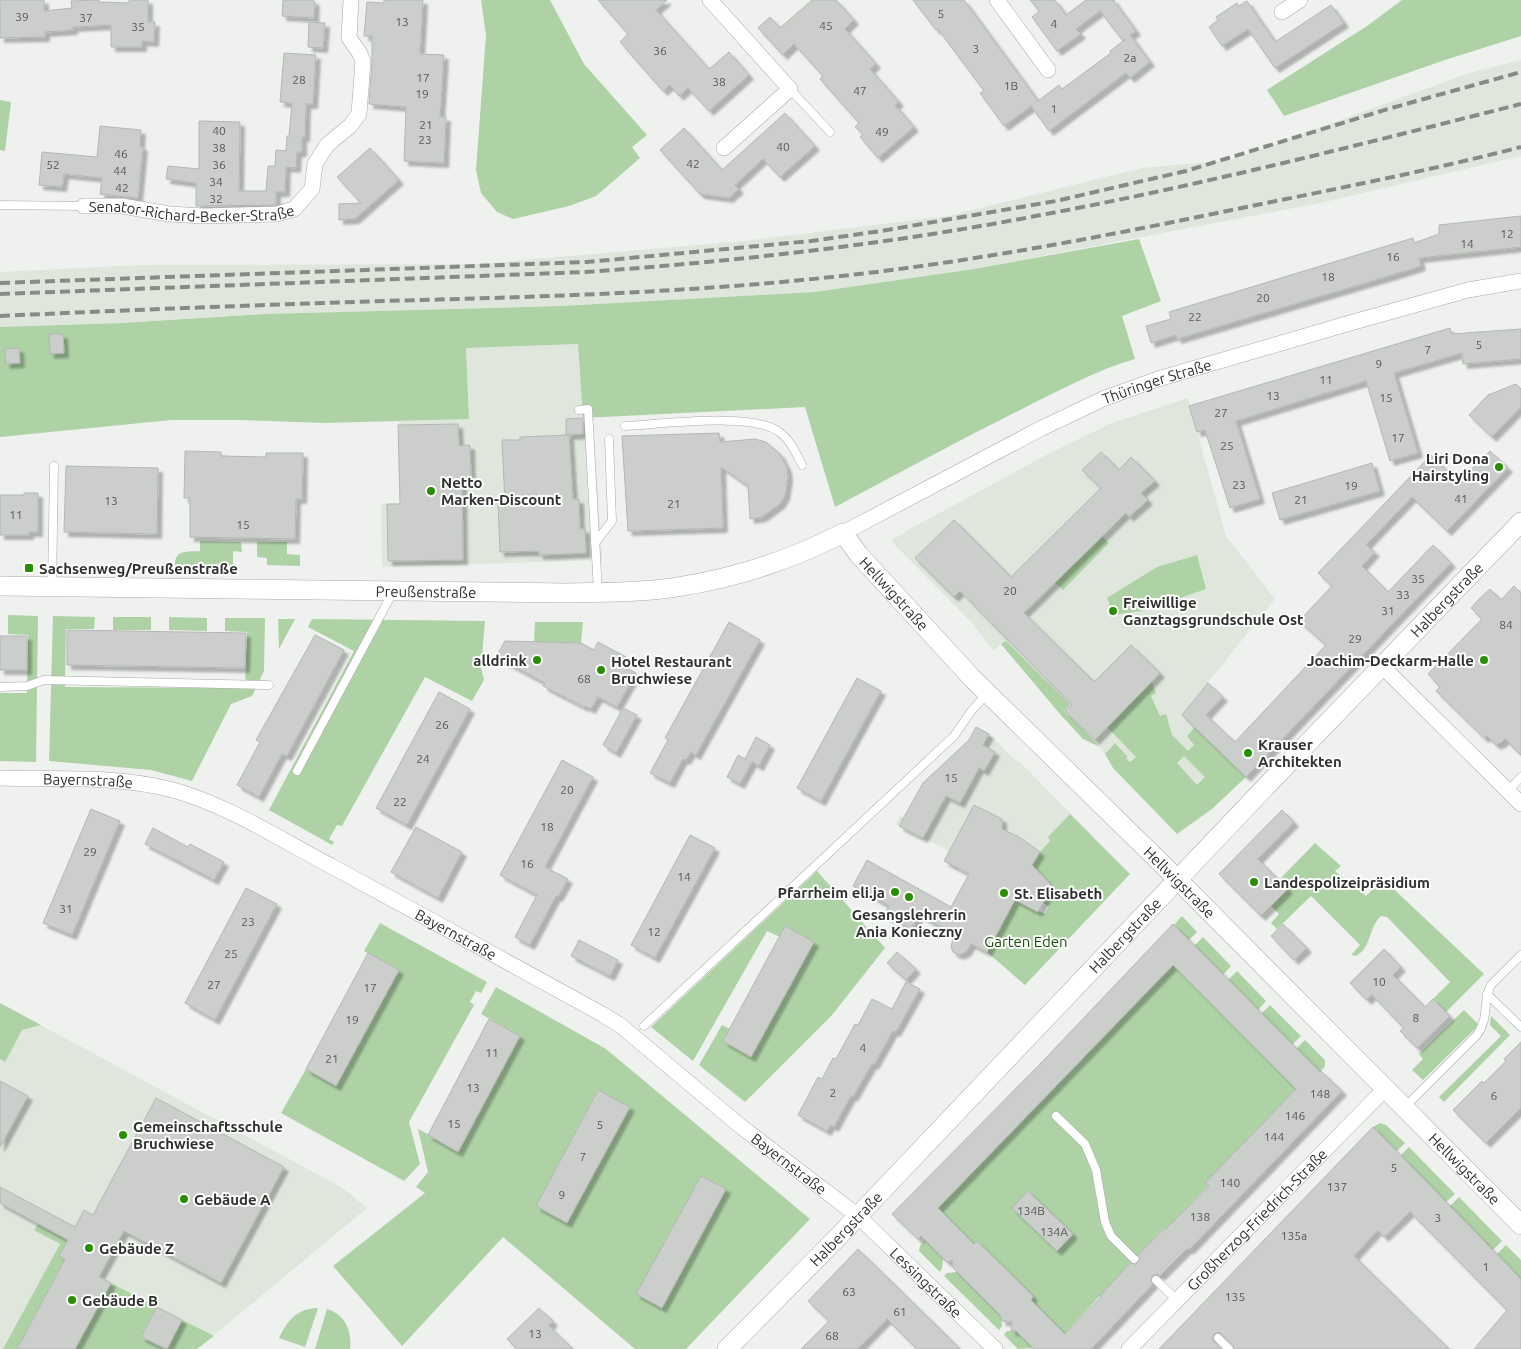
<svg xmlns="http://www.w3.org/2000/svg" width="1521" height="1349" font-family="Ubuntu,sans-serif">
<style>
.built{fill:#dfe7dd}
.green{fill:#aed2a6;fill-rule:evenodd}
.building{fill:#cbceca;stroke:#b4b7b4;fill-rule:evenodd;filter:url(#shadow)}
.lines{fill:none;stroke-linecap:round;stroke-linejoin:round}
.service-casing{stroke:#a8aba7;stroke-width:9}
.minor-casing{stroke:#a8aba7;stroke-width:16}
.tertiary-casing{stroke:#a8aba7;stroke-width:20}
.service{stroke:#fff;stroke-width:8}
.minor{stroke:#fff;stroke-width:15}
.tertiary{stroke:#fff;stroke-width:19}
.rail{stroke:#888a87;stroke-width:4;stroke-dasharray:10 5;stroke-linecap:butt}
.poi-dot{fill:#2b8d03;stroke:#fbfefb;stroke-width:2}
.labels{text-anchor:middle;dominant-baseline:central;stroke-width:4;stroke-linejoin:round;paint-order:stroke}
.number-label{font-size:12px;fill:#575856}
.street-label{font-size:15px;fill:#303130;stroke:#fbfefb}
.poi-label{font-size:15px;font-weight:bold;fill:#303130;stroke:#fbfefb;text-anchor:start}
.park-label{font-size:15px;fill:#1a4e0b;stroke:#fbfefb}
</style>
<defs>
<filter id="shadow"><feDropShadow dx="4.5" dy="4.5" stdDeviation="1" flood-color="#0004"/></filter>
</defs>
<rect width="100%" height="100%" fill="#eef1ed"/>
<path class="built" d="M1521,60V156L1320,203L974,269L815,292L561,306L265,314L122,323L0,327V272L139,265L477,264L744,241L948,216L1142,168L1231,160L1472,72Z
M578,344L583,418L593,417L602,560L382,567L381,504L400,503L399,421L469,419L466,348Z
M1188,398L1226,536L1275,599L1182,715L1222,754L1185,814L1113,745L1105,754L1098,746L1083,739L1060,714L1001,644L994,651L970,621L891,541L908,530L1052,452L1112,423Z
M976,727L989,734L1014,759L1020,762L1090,833L1050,883L1039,852L1019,837L1010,832L996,829L958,836L949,851L896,824L900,816L904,818L923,783L969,740Z
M0,1003L341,1187L367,1208L197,1349H0Z"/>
<path class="green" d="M481,0H550L584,64L647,135L632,147L640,158L596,196L569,206L513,219L497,212L481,193L476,170L486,35Z
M1402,0H1521V36L1445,60L1284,116L1267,90L1367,26Z
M0,100L11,102L5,151L0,150Z
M1139,239L1161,301L1122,316L1135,359C1094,371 1058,391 1020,410C958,441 897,474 835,507L805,407L583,418L578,344L466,348L469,419L324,423L240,420H171L0,437V327L122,323L265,314L561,306L815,292L974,269Z
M1102,536L1109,543L1063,590L1055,583Z
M200,541L241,542L242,552L233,551V566H175C174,549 188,552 200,551Z
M257,542H287V554L300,555V566L267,565V558L257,557Z
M1197,555L1206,589L1146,610L1114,615L1107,598L1157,567Z
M8,615L38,616L36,762L0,761V693H27L28,635L8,634Z
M53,616L95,617L94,629H66L65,687L245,688L247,632L225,631V618H265L264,671L252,696L231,704L192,781L151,770L49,761Z
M113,617H151V630H113Z
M169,617L207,618V631L169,630Z
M278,619H295L279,649Z
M312,619L485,621L481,668L484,680L472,701L425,677L342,826L337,825L329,839L334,842L332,845L269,810L354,651L308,627Z
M535,622H583L581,643L534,642Z
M1006,641L1070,705L1064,711L1098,745V746L1083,739L1060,714L1001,644Z
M1152,682L1156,693L1151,696L1160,716L1166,714L1172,735L1188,751L1194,745L1187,736L1195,727L1246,777L1212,809L1177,834L1113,768L1105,754L1115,743L1128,757L1126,758L1130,762L1136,757L1107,727ZM1184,756L1205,777L1197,785L1177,763Z
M1070,814L1130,874L1025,985L987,952L1015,900L1045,914L1049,907L1043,903L1052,886L1032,865L1040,852L1050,841L1048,837Z
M1315,843L1341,866L1335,871L1366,896L1383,879L1484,974L1446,1012L1433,999L1450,982L1387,917L1381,916C1368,928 1372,947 1356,956L1351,955L1360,945L1311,896L1277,929L1271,923L1279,914L1271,906L1287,889L1279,880Z
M817,871L885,948L832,1015L745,1102L699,1065L722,1025L730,1029L723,1041L751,1057L814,942L780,937L767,931L693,1061L651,1027Z
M1182,916L1197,932L1189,940L1174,925Z
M380,923L487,982L481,993L476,991L470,1002L474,1005L409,1122L420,1164L404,1181L281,1113L306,1069L336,1086L399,970L364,951Z
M1203,937L1231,966L1223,975L1194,946Z
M1173,965L1285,1078L1306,1086L1166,1229L1164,1228L1057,1342L1031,1300L1033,1296L977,1241L974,1244L949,1219L930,1216Z
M1237,971L1266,1001L1258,1010L1228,980Z
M496,987L606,1049L810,1219L686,1349H635L503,1237L402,1346L333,1266L425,1193L416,1187L428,1172L418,1129L459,1151L520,1036L481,1014Z
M0,1003L41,1025L22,1030L5,1062L0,1059Z
M1270,1005L1301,1036L1292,1045L1261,1014Z
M1464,1010L1478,1024L1476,1028L1423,1080L1412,1070L1423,1059L1419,1054Z
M1491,1016L1510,1035L1444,1102L1439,1097L1501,1036L1490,1025Z
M1305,1040L1325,1060V1066L1320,1072L1296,1049Z
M1380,1123L1386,1125L1405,1143L1397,1151L1373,1127Z
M1409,1147L1455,1194L1446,1202L1401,1155Z
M1459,1197L1502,1241L1493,1250L1450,1206Z
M38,1224L68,1240L59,1255L65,1259L17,1349H3L60,1244L34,1230Z
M925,1240L943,1259L942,1268L940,1272L919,1251L920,1246Z
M1506,1245L1521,1260V1279L1497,1254Z
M957,1272L1001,1316L1002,1326L999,1330L944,1276L947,1273Z
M111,1283L157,1307L142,1337L164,1349H75Z
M318,1308L305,1347L279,1338C288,1320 296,1309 318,1308Z
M327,1309C346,1315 352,1331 350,1349H315Z
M182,1320L214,1336L197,1349H167Z
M1007,1331H1016L1033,1348L1018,1349L1004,1335Z"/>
<path class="building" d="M0,0H44V11L72,8L71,1L99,0V2L129,3V0H148V22H155L154,42L142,41V47H111V25L73,27V30L45,32V37L0,38Z
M283,0H313L315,2L314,18L282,16Z
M384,0H423L420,54L444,55L440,117H446L444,163L404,161L406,107L369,104L372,62V36H364L367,2L384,3Z
M598,0H667L656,10L709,69L729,52L749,75L709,111L688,88L679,96L670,85L663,91L620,42L628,34Z
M812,0H836L854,20L845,29L876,64L870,69L899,102L895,105L914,127L878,158L860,137L863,134L855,127L859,123L820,79L823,76L794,44L783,55L758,28L770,17L780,28Z
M913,0H964L1038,101L1059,85L1062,89L1111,53L1110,51L1126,39L1123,41L1100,11L1076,29L1081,34L1057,51L1032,17L1039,11L1030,0H1055L1066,15L1086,0H1115L1114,1L1136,31L1130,35L1150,62L1130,78L1126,73L1049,131L1031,106L1033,105L1004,126L980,93L984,91L938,29L936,30Z
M1247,1L1275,42L1331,5L1344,23L1275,68L1248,29L1222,46L1209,27L1218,20L1216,17L1237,3L1239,6Z
M309,22L325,23L323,48L308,47Z
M284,53L316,55L313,104H306L305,137H302V152H297L296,168L286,167L285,192H275H276V205L196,206V183L166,179L168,166L199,169V121L240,122L239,191H266L268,166H275L276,150L286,151L287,136H289L292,103L280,102Z
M785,113L815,146L780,177L763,159L735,185L739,189L729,198L700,194L660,150L684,128L722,170Z
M100,126L141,130L140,146L143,147L138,198L100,194L102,178L64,174L62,187L39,185L42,152L97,157Z
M370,148L399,180L355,219L339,220V204L361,203L337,177Z
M1521,216V247L1419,258L1421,266L1399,273L1177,339L1176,335L1151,343L1146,326L1171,319L1169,312L1413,238L1414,243L1439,234V225Z
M1450,328L1452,334L1521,329V359L1463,364L1462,353L1394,373L1418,453L1390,461L1366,381L1236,421L1260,499L1230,508L1205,430L1197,432L1189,406Z
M49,334H63L64,353L50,354Z
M19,348L20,363L6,364L5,349Z
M1516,384L1521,389V407L1492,437L1469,415L1488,395Z
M583,418V434L566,435V419Z
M458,424L459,446L470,445L471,479H462L463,560L388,561L387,504H400L398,425Z
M719,433L720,442L755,439L766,442L780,454L787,468L788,477L785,496L780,504L762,517L750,519L748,486L721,467L723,528L628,531L622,436Z
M569,435L573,499H579L580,529H585L586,553L539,555V551L500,552L498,503H505L502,440H520V437Z
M185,451L221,452V456L266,457V453H303L302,499H296L295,539L190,537V498H184Z
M1490,451L1508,468L1447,531L1412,497L1366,545L1375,552L1362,566L1388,592L1433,545L1451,563L1246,777L1182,715L1208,683L1223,697L1206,715L1235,742L1326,645L1299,621L1332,586L1318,573L1431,455L1459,482Z
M1101,452L1119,470L1131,457L1155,481L1141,493L1148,500L1129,517L1126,513L1024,613L1094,682L1131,645L1160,673L1095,740L1065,711L1072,705L960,591L954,597L915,558L954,520L1011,577L1101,488L1082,470Z
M1372,463L1380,491L1280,520L1272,493Z
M66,466L158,468L157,534L64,532Z
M24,493H38V532H29V535H0V495H24Z
M1514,586L1521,593V755L1505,739L1500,744L1499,743L1496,745L1487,736L1484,738L1436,691L1440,687L1428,674L1482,619L1471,608L1478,600L1490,589L1501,600Z
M729,622L760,640L696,755L691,752L686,760L683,759L670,783L650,773L668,740L665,738Z
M67,630L246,633L245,668L67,665Z
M315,635L344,650L287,756L282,754L259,797L237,785L260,742L256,740Z
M0,636H27V670H0Z
M505,641L581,643L594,650L598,642L626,657L622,666L636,673L617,707L598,697L591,709L585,706L584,707L543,686L545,683L496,657Z
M857,678L881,691L821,801L797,788Z
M439,692L470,709L407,825L376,808Z
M623,708L637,715L616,753L603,745Z
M976,727L989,734L983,745L995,752L984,771L979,768L960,803L946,796L923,838L899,826L923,783L969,740Z
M756,737L770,745L759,766L752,762L740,784L727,777L738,755L745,759Z
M562,760L593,777L545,867L568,879L558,897L556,896L530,945L515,937L537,895L500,875Z
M974,805L1002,819V829L1019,837L1040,852L1032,865L1052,886L1038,912L1015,900L987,952L971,944L966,952L959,955L953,952L951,947L954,934L919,915L911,929L884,915L889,906L853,886L867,860L951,907L969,874L944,861Z
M91,809L120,821L72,935L43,923Z
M1282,810L1294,822L1258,859L1288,889L1261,916L1219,874Z
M416,827L462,852L438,898L391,872Z
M153,828L188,847L190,844L224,862L214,880L145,844Z
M690,835L715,848L655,958L631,945Z
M246,888L277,904L215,1020L185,1003Z
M1173,924L1320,1072L1321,1071L1342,1091L1190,1249H1187L1160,1276L1157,1274L1152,1276L1151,1281L1153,1284L1091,1349H1034L1016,1331H1011L1012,1322L1002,1321L1001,1316L953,1268V1260L947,1262L921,1236L918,1239L892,1214L1041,1063ZM1173,965L1296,1089L1205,1183L1209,1186L1166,1229L1165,1228L1138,1255L1140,1258L1138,1263L1135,1264L1130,1263L1100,1296L1101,1297L1065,1334L1031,1300L1033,1296L977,1241L974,1244L938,1208Z
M1283,924L1307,948L1294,960L1271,936Z
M785,926L814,942L751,1057L723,1041Z
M579,940L618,960L610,976L571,956Z
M1384,949L1401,967L1393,975L1425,1007L1433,999L1450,1016L1417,1048L1400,1031L1404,1028L1372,995L1367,1000L1350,983Z
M897,952L916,969L906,980L887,963Z
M368,953L399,970L336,1086L306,1069Z
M906,982L920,989L896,1032L893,1031L874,1065L872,1064L853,1097L851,1096L834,1127L830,1125L827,1131L798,1115L818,1077L822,1079L833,1058L836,1059L855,1024L858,1025L872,999L892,1009Z
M489,1019L520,1036L458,1152L428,1135Z
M1521,1042V1108L1486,1143L1453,1110L1482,1081L1484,1083L1506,1061L1504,1059Z
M0,1081L28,1096L0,1147Z
M598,1090L630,1107L567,1223L536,1206Z
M156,1098L284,1167L221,1283L124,1231L99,1277L111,1283L75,1349H17L65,1259L59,1256L68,1240L0,1203V1187L75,1227L84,1210L93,1215Z
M1373,1127L1521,1279V1349H1474L1507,1310L1410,1212L1384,1237L1378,1230L1354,1256L1449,1349H1234L1233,1345L1219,1332L1214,1334L1212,1339L1221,1349H1159Z
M701,1176L726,1189L662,1308L636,1294Z
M1028,1191L1073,1234L1057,1251L1012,1208Z
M858,1249L947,1336L960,1349H917L887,1319L858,1349H801L829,1321L808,1301Z
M157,1307L182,1320L167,1349L141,1337Z
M539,1308L553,1321L549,1326L573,1349H517L507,1339Z"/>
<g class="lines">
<g class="service-casing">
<path id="service" d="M790,89L830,132
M0,205L84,206
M579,410L588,409L598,592
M625,426C662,424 748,412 778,431C790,439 796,453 802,465
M595,543L612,521L609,439
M52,587L54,466
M0,687L27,686L44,680L269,685
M297,771L393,592
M1508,791L1521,777
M1487,994L1521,1027
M644,1026L954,736L972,710L987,694
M1405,1107L1477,1035C1490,1017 1482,1001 1491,985L1521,955
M1056,1116L1085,1144L1096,1170L1105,1222L1111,1236L1134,1259
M1156,1280L1177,1300
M1218,1338L1229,1349"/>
</g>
<g class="minor-casing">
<g id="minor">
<path d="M710,0L790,89L724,148"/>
<path d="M997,0L1048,70"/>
<path d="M1282,12L1300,0"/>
<path id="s1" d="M84,206H122L169,214L204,216L277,214L294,209L312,189L315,164L327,145L350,126L359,114L363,61L359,52L349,38L351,0"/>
<path id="s2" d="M843,533L1040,429L1105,398L1158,379L1350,323L1468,290L1521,281"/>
<path d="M1382,666L1521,804"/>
<path id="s3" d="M0,778C58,780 117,775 173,790C230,806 281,840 333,867C423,916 512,964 602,1014L620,1025L739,1125L858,1216L995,1349"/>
<path id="s4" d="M1129,1349L1385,1089"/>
</g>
</g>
<g class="tertiary-casing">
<g id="tertiary">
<path id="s5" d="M0,586L567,593C603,592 641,593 677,587C735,578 791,560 843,533L859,555L972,678L1161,863L1521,1225"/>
<path id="s6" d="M727,1349L837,1238L1274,778L1521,522"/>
</g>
</g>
<use href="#service" class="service"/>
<use href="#minor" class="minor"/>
<use href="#tertiary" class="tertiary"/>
<path class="rail" d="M0,283L587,262L811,241L881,231L1056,201L1186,171L1388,109L1521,72
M0,294L586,272C739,261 891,244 1041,215C1203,185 1362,144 1521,104
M0,316C128,310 257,305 385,301C534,297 683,293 832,277C965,263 1096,238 1227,211C1325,191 1424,172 1521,147"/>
</g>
<g class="poi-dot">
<circle cx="1499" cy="467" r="5"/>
<circle cx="431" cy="491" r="5"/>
<rect x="24" y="563" width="10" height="10" rx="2.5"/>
<circle cx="1113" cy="611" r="5"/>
<circle cx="537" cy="660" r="5"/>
<circle cx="1484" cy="660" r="5"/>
<circle cx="601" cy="670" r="5"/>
<circle cx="1248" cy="753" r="5"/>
<circle cx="1254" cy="882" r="5"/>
<circle cx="895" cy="892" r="5"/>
<circle cx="1004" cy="893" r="5"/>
<circle cx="909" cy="897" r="5"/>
<circle cx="123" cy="1135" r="5"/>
<circle cx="184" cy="1199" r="5"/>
<circle cx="89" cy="1248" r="5"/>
<circle cx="72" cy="1300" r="5"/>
</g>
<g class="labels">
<g class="number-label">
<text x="941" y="13">5</text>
<text x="22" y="16">39</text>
<text x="86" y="17">37</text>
<text x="402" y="21">13</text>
<text x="1054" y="23">4</text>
<text x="826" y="25">45</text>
<text x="138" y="26">35</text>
<text x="976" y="48">3</text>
<text x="660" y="50">36</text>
<text x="1130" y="57">2a</text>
<text x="423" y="77">17</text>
<text x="299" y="79">28</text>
<text x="719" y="81">38</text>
<text x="1011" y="85">1B</text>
<text x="860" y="90">47</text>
<text x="422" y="93">19</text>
<text x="1054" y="108">1</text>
<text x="426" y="124">21</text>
<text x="219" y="130">40</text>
<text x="882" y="131">49</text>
<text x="425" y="139">23</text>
<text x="783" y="146">40</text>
<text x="219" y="147">38</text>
<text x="121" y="153">46</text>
<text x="693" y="163">42</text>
<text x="53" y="164">52</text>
<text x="219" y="164">36</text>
<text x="120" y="170">44</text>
<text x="216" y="181">34</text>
<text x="122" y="187">42</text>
<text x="216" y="198">32</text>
<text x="1507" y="233">12</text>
<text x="1467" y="243">14</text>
<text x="1393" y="256">16</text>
<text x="1328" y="276">18</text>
<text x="1263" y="297">20</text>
<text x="1195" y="316">22</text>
<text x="1479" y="344">5</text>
<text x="1428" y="349">7</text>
<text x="1379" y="363">9</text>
<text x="1326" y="379">11</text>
<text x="1273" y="395">13</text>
<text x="1386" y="397">15</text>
<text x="1221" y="412">27</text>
<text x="1398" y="437">17</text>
<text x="1227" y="445">25</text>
<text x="1239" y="484">23</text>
<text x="1351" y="485">19</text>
<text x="1461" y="498">41</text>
<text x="1301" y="499">21</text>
<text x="111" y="500">13</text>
<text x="674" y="503">21</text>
<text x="16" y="514">11</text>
<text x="243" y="524">15</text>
<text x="1418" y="578">35</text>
<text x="1010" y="590">20</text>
<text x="1403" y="594">33</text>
<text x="1388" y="610">31</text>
<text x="1506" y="624">84</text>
<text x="1355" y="638">29</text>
<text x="584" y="678">68</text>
<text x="442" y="724">26</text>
<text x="423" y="758">24</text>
<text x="951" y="777">15</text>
<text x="567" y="789">20</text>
<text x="400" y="801">22</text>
<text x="547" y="826">18</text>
<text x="90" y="851">29</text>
<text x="527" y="863">16</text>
<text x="684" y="876">14</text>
<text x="66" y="908">31</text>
<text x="248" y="921">23</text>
<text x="654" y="931">12</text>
<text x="231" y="953">25</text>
<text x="1379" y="981">10</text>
<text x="214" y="984">27</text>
<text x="370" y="987">17</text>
<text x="1416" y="1017">8</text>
<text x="352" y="1019">19</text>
<text x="863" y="1047">4</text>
<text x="492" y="1052">11</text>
<text x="332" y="1058">21</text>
<text x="473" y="1087">13</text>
<text x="833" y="1092">2</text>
<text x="1320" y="1093">148</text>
<text x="1494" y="1095">6</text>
<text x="1295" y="1115">146</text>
<text x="454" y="1123">15</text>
<text x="600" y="1124">5</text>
<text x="1274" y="1136">144</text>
<text x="583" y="1156">7</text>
<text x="1394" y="1167">5</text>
<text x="1230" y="1182">140</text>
<text x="1337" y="1186">137</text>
<text x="562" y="1194">9</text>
<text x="1031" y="1210">134B</text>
<text x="1200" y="1216">138</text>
<text x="1438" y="1217">3</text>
<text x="1054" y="1231">134A</text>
<text x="1294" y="1235">135a</text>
<text x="1486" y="1266">1</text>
<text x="849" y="1291">63</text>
<text x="1235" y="1296">135</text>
<text x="900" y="1311">61</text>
<text x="535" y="1333">13</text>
<text x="832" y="1335">68</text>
</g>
<g class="street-label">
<text stroke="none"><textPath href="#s1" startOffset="108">Senator-Richard-Becker-Straße</textPath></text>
<text stroke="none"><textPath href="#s2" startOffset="349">Thüringer Straße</textPath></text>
<text stroke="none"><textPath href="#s5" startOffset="426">Preußenstraße</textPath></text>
<text stroke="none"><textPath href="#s5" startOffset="932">Hellwigstraße</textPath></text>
<text stroke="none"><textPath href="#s6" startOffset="1039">Halbergstraße</textPath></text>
<text stroke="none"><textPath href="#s3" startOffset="88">Bayernstraße</textPath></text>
<text stroke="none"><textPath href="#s5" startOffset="1338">Hellwigstraße</textPath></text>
<text stroke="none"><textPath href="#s3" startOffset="492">Bayernstraße</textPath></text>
<text stroke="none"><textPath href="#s6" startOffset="574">Halbergstraße</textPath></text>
<text stroke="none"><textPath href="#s3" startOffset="898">Bayernstraße</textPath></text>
<text stroke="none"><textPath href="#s5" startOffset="1742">Hellwigstraße</textPath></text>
<text stroke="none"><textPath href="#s4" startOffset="182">Großherzog-Friedrich-Straße</textPath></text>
<text stroke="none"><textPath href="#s6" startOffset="169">Halbergstraße</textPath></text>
<text stroke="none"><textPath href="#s3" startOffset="1080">Lessingstraße</textPath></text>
</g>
<g class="poi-label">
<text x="1489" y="458" text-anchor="end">Liri Dona<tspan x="1489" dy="17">Hairstyling</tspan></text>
<text x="441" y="482">Netto<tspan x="441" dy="17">Marken-Discount</tspan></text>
<text x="39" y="568">Sachsenweg/Preußenstraße</text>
<text x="1123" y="602">Freiwillige<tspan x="1123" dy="17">Ganztagsgrundschule Ost</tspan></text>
<text x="527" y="660" text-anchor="end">alldrink</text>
<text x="1474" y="660" text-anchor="end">Joachim-Deckarm-Halle</text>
<text x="611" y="661">Hotel Restaurant<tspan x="611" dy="17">Bruchwiese</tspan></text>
<text x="1258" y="744">Krauser<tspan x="1258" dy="17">Architekten</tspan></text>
<text x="1264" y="882">Landespolizeipräsidium</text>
<text x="885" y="892" text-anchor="end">Pfarrheim eli.ja</text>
<text x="1014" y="893">St. Elisabeth</text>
<text x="909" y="914" text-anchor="middle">Gesangslehrerin<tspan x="909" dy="17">Ania Konieczny</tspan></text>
<text x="133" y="1126">Gemeinschaftsschule<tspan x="133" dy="17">Bruchwiese</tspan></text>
<text x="194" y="1199">Gebäude A</text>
<text x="99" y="1248">Gebäude Z</text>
<text x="82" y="1300">Gebäude B</text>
</g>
<g class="park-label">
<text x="1026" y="941">Garten Eden</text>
</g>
</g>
</svg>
